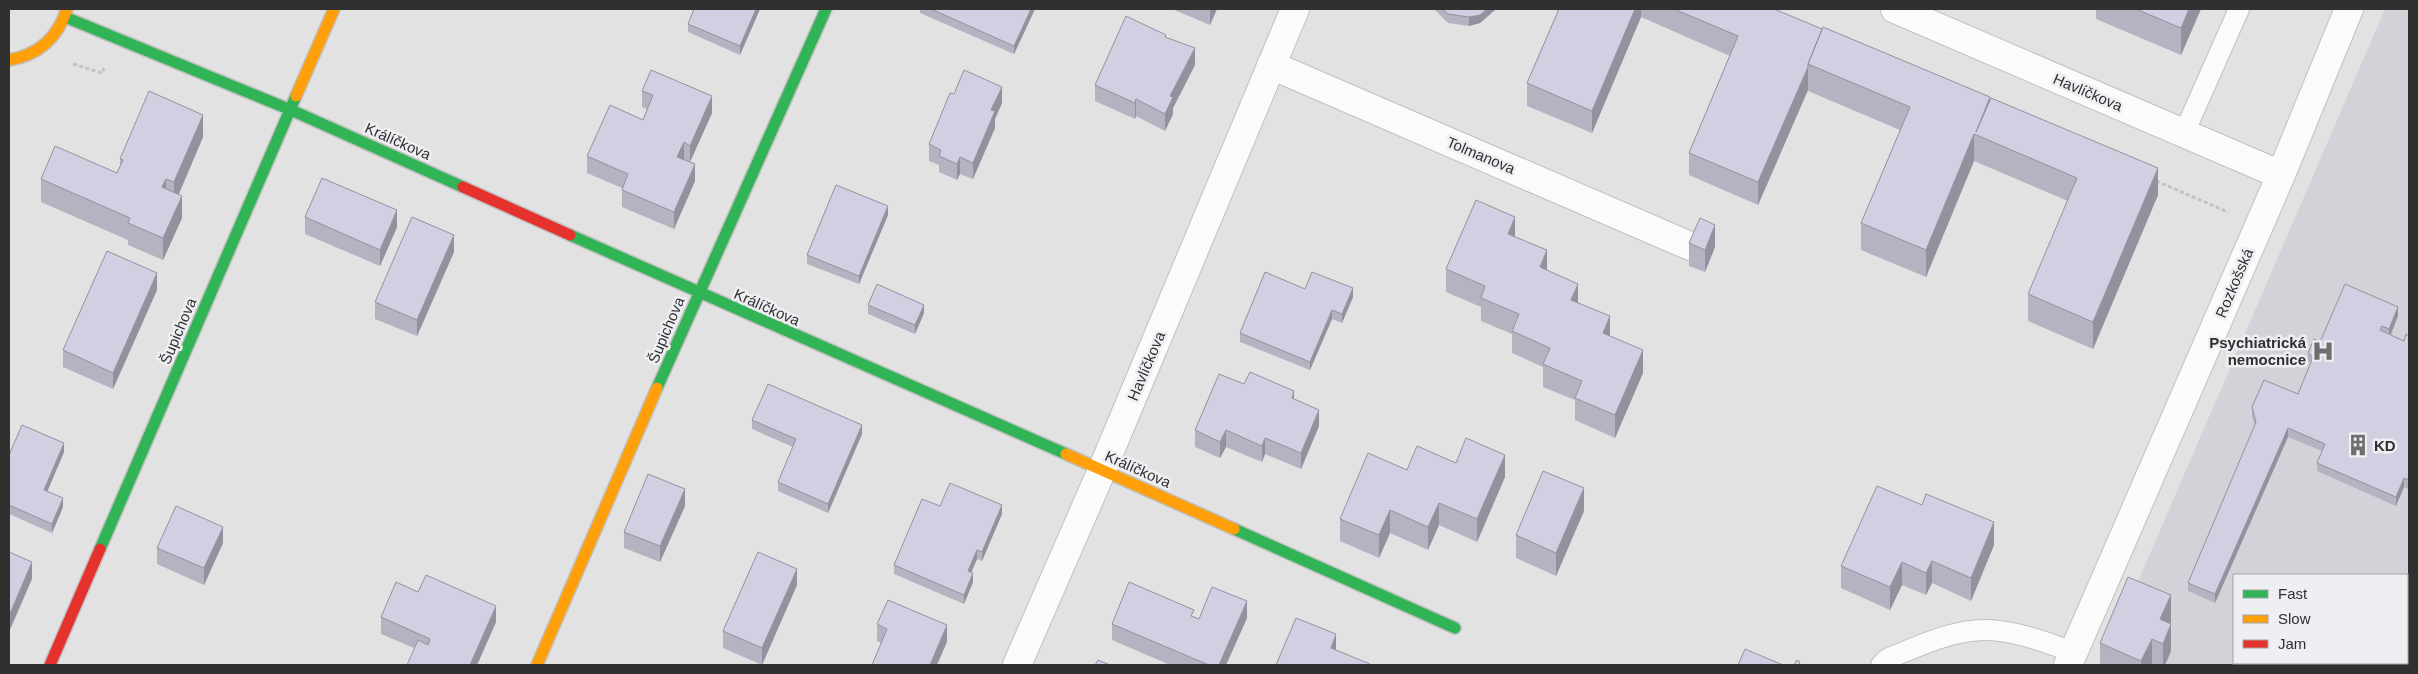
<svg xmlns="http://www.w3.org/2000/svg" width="2418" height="674" font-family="Helvetica,sans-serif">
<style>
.built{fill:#d2d3d8;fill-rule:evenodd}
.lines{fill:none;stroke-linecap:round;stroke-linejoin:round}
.lane-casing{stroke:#c0c0c1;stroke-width:22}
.street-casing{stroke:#c0c0c1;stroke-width:30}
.fast-casing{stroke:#c0c0c1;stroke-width:14}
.slow-casing{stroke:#c0c0c1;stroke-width:14}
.jam-casing{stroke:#c0c0c1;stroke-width:14}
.path{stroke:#c3c3c4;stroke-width:3;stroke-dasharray:4 2.5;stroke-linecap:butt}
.lane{stroke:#fbfbfb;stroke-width:20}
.street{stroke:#fbfbfb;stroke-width:28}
.fast{stroke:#30b455;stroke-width:11}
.slow{stroke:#ff9f0a;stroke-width:11}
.jam{stroke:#e5322d;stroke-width:11}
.wall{fill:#b4b3c2}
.shaded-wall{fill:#92929e}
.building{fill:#d1d0e2;stroke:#92929e}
.labels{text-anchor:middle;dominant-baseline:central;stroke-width:5;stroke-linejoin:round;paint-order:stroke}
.street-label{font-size:15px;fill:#303031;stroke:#eeeff2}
.poi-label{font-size:15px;font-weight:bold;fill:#303031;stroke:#eeeff2;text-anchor:end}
</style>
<rect width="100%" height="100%" fill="#e2e2e3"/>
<path class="built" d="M2385,9H2409V665H2102ZM2234,575H2407V663H2234Z"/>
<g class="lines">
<g class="lane-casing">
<path id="lane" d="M2184,133L2239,9
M1881,665L1887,659C1917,647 1953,629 1987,630C2017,631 2045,642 2073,652"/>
</g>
<g class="street-casing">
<path id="street" d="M1895,9L2281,175
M1271,65L1690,246
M1017,665L1102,470L1295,9
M2068,665L2281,175L2349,9"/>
</g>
<g class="fast-casing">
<path id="fast" d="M65,17L291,110L463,187
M570,235L1066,454
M657,388L826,9
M1234,529L1455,628
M100,549L296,96"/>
</g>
<g class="slow-casing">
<path id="slow" d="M9,60C39,55 58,37 67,9
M296,96L334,9
M1066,454L1234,529
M537,665L657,388"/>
</g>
<g class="jam-casing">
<path id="jam" d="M463,187L570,235
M50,665L100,549"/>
</g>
<path class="path" d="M73,64L102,73L104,68
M2156,181L2228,212"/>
<use href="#lane" class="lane"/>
<use href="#street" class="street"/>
<use href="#fast" class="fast"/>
<use href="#slow" class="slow"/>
<use href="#jam" class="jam"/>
</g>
<path class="wall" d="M760,9L740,55L688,32V24Z
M920,9H1035L1014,54L920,13Z
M1172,9H1217L1210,25Z
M1434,9H1496L1480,23L1469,26L1448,23Z
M1559,9H1774L1990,101L2158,195L2093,349L2028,321V294L2068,201L1974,161L1926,277L1861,250V223L1900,130L1808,91V90L1758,205L1689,175V153L1730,56L1641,17L1592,133L1527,106V83Z
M2094,9H2201L2181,55L2096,19V10Z
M1166,37L1195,65L1173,108V114L1165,131L1136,116L1135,119L1095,101V85Z
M642,91L712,113L690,162L683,160L695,181L674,229L622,207V188L587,173V156L643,120L647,109L642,107Z
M954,94L1002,103L995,119V128L973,179L960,174L957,180L939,172V165L929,161V144Z
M203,137L179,194L182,218L163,260L128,245V240L41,202V179L117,173L120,168V159Z
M888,215L859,284L807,264V255Z
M305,217L397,227L380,266L305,234Z
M1515,237L1610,336L1643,373L1615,438L1575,420V400L1543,387V367L1512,353V334L1481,321V307L1446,292V269Z
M1689,243L1715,247L1705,272L1689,266Z
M454,252L417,336L375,319V302Z
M1305,289L1353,297L1342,323L1332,319L1310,370L1240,342V333Z
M157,290L113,389L63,367V350Z
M868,305L924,313L915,334L868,314Z
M2398,316L2391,335L2404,341L2409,336V489L2404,487L2396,506L2317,471V463L2322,451L2288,437L2215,603L2188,591V583L2255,426L2252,416V407L2298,394L2311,363L2308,361V353Z
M1244,384L1294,399L1319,426L1301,469L1265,454L1262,462L1226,447L1220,458L1195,447V430Z
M752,420L862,434L828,513L778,491V482L793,447L752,429Z
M64,452L47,492L63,507L52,533L9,514V455Z
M1456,463L1505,477L1477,542L1439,525L1428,550L1390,533L1379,558L1340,541V519L1407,470Z
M685,506L660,562L624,548V532Z
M940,506L1002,514L982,561L977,559L971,572L973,582L964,604L894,574V565Z
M1584,511L1556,576L1516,558V535Z
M223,543L204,585L157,564V548Z
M1994,545L1971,601L1932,583L1926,595L1902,585L1890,610L1841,588V566Z
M797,585L762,665L723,648V631Z
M418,592L496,622L477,665L414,648L381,634V617Z
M1194,617L1199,619L1247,618L1226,665H1170L1112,640V624Z
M2171,622V651L2165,665H2100V643Z
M877,624L947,642L881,643L877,641Z"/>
<path class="shaded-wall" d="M756,9H760L740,55V46Z
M1031,9H1035L1014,54V46Z
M1210,9H1217L1210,25Z
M1487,9H1496L1480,23L1469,26V17Z
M1635,9H1641V17L1592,133V111Z
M2189,9H2201L2181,55V28Z
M1195,48V65L1173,108V114L1165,131V114L1170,96Z
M1808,67V90L1758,205V182Z
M1002,87V103L995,119V128L973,179V163L991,110Z
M712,96V113L690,162V146Z
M1990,97V124L1976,132Z
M1136,99V116L1135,119V103Z
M203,115V137L174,205V182Z
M1974,134V161L1926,277V250Z
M684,142V159L677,174V157Z
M960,157V174L957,180V164Z
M695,164V181L674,229V212Z
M2158,168V195L2093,349V322Z
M166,179V201L162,187Z
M182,196V218L163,260V238Z
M888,206V215L859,284V276Z
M397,210V227L380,266V250Z
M1515,217V239L1508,234Z
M1715,225V247L1705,272V250Z
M454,235V252L417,336V320Z
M1547,250V272L1540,267Z
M157,273V290L113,389V373Z
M1578,284V306L1571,300Z
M1353,288V297L1342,323V314Z
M924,305V313L915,334V325Z
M2398,307V316L2389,338V329Z
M1332,310V319L1310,370V362Z
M1610,316V339L1603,333Z
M1643,350V373L1615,438V415Z
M1294,391V407L1292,398Z
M1319,410V426L1301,469V453Z
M862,425V434L828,513V504Z
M2288,428V437L2215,603V594Z
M1226,430V447L1220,458V442Z
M1265,438V454L1262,462V446Z
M64,443V452L44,499V490Z
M1505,455V477L1477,542V519Z
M2404,478V487L2396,506V497Z
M1584,488V511L1556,576V553Z
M685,489V506L660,562V546Z
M63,498V507L52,533V524Z
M1439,503V525L1428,550V527Z
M1002,505V514L982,561V552Z
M1390,510V533L1379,558V535Z
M1994,522V545L1971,601V578Z
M223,527V543L204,585V568Z
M977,550V559L968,580V571Z
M1932,561V583L1926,595V573Z
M32,562V579L9,632V616Z
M1902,562V585L1890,610V587Z
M797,569V585L762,665V648Z
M973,573V582L964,604V595Z
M2171,595V622L2161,643L2160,619Z
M1247,601V618L1226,665H1219Z
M496,606V622L477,665H470Z
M2171,624V651L2165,665H2163V644Z
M947,625V642L937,665H930Z
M1336,634V657L1331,648Z
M2152,639V665H2141V661Z"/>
<path class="building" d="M694,9H756L740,46L688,24Z
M931,9H1031L1014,46Z
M1443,9H1487L1480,15L1469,17L1448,14Z
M1559,9H1635L1592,111L1527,83Z
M1674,9H1774L1822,29L1808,64V67L1758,182L1689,153L1738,36Z
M2136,9H2189L2181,28Z
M1126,16L1166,35L1165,37L1195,48L1170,96L1173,97L1165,114L1136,99L1135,103L1095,85Z
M1823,27L1990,97L1976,132L1991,98L2158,168L2093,322L2028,294L2077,178L1974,134L1926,250L1861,223L1910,107L1808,64Z
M651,70L712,96L690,146L684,142L677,157L695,164L674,212L622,190L628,174L587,156L610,105L643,120L653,95L642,91Z
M964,70L1002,87L991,110L995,111L973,163L960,157L957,164L939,156L941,150L929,144L950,93L954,94Z
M149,91L203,115L174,182L166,179L162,187L182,196L163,238L128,223L130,218L41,179L55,146L117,173L123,160L120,159Z
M322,178L397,210L380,250L305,217Z
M836,185L888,206L859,276L807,255Z
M1476,200L1515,217L1508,234L1547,250L1540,267L1578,284L1571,300L1610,316L1603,333L1643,350L1615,415L1575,398L1582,381L1543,364L1550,348L1512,331L1519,314L1481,298L1485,286L1446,269Z
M412,217L454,235L417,320L375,302Z
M1700,218L1715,225L1705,250L1689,243Z
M107,251L157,273L113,373L63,350Z
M1265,272L1305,289L1312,272L1353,288L1342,314L1332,310L1310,362L1240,333Z
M877,284L924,305L915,325L868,305Z
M2345,284L2398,307L2389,329L2382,326L2380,330L2404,341L2406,334L2409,336V480L2404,478L2396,497L2317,463L2325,444L2288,428L2215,594L2188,583L2256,422L2252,407L2264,380L2298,394L2313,357L2308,353L2314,339L2320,342Z
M1250,372L1294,391L1292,398L1319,410L1301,453L1265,438L1262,446L1226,430L1220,442L1195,430L1219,374L1244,384Z
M768,384L862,425L828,504L778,482L796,439L752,420Z
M22,425L64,443L44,490L63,498L52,524L9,505V455Z
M1466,438L1505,455L1477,519L1439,503L1428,527L1390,510L1379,535L1340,519L1368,453L1407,470L1417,446L1456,463Z
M1543,471L1584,488L1556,553L1516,535Z
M648,474L685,489L660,546L624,532Z
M950,483L1002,505L982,552L977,550L968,571L973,573L964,595L894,565L922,499L940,506Z
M1877,486L1922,505L1926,494L1994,522L1971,578L1932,561L1926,573L1902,562L1890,587L1841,566Z
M176,506L223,527L204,568L157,548Z
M9,552L32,562L9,616Z
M758,552L797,569L762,648L723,631Z
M426,575L496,606L470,665H407L418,640L428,645L430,639L381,617L396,582L418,592Z
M2128,577L2171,595L2160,619L2171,624L2163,644L2152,639L2141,661L2100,643Z
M1129,582L1194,610L1191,616L1199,619L1212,587L1247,601L1219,665H1209L1112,624Z
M888,600L947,625L930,665H872L887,629L877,624Z
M1296,618L1336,634L1331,648L1370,664L1369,665H1276Z
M1745,649L1783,665H1738Z
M1098,660L1110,665H1095Z
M1797,660L1800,662L1799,665H1794Z"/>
<defs>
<g id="hospital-bare" transform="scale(1.725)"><path d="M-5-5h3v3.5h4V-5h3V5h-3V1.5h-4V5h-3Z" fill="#6e6e6f" stroke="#eeeff2" stroke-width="2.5" paint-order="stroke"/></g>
<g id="building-bare" transform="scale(1.725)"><path d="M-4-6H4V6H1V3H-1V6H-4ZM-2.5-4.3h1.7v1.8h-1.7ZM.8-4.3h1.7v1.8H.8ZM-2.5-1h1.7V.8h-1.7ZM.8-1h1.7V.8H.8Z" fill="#6e6e6f" stroke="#eeeff2" stroke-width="2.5" paint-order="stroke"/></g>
</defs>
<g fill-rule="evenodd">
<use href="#hospital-bare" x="2323" y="351"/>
<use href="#building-bare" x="2358" y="445"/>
</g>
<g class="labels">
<g class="street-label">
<text transform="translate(2088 92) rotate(23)">Havlíčkova</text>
<text transform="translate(398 141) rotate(24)">Králíčkova</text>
<text transform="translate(1481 155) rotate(23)">Tolmanova</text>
<text transform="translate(2234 283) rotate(-67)">Rozkošská</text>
<text transform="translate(767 307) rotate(24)">Králíčkova</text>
<text transform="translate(666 330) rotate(-67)">Šupichova</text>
<text transform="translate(178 331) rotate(-67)">Šupichova</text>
<text transform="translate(1146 366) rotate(-67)">Havlíčkova</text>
<text transform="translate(1138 469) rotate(24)">Králíčkova</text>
</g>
<g class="poi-label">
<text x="2306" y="342">Psychiatrická<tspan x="2306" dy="17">nemocnice</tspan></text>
<text x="2374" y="445" text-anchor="start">KD</text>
</g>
</g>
<rect width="2418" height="674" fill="none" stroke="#303031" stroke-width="20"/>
<rect x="2233" y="574" width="175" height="90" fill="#eeeff2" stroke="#a2a3a5"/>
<rect x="2243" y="590" width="25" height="8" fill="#30b455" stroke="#a2a3a5"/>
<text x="2278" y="599" font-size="15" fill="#303031">Fast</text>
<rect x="2243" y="615" width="25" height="8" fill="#ff9f0a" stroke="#a2a3a5"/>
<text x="2278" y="624" font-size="15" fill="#303031">Slow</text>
<rect x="2243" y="640" width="25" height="8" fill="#e5322d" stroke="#a2a3a5"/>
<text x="2278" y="649" font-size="15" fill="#303031">Jam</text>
</svg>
